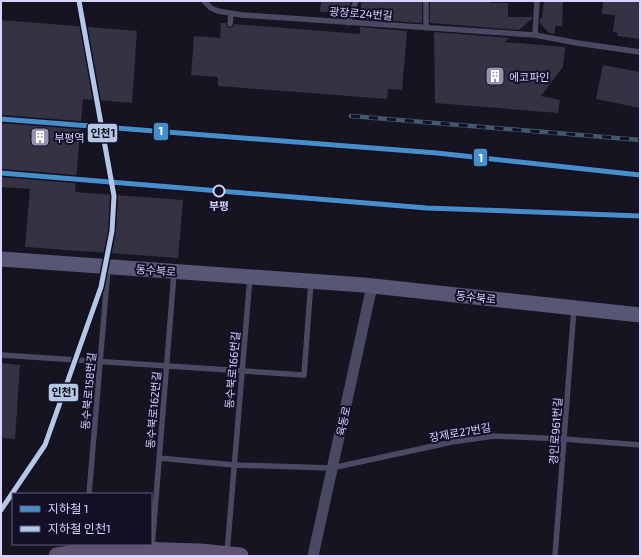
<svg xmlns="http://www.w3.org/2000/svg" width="641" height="557" font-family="'Exo 2','Noto Sans KR',sans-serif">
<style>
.building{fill:#343243}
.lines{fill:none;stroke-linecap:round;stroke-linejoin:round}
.lane{stroke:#4a4962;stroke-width:5.5}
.street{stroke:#4a4962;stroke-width:11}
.secondary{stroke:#575674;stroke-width:15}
.primary{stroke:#5e5373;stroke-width:17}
.rail-casing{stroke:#43596b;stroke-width:4.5}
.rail{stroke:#130f26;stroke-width:3;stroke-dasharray:9;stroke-linecap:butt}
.metro-1-casing{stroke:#130f26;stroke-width:8}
.metro-2-casing{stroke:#130f26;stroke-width:8}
.metro-1{stroke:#468ec8;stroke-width:5}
.metro-2{stroke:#b4c7e7;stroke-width:5}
.stop-dot{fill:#130f26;stroke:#d9d4ff;stroke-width:2}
.labels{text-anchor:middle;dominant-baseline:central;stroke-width:4;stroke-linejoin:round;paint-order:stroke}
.street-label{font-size:11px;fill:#d9d4ff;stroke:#130f26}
.poi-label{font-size:11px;fill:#d9d4ff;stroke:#130f26;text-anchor:start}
.stop-label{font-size:11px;font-weight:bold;fill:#d9d4ff;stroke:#130f26}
.line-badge{stroke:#130f26;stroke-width:1.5}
.badge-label{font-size:11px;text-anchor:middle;font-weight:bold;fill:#fff}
.pale-badge-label{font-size:11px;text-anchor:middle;font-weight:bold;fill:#111}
</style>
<rect width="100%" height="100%" fill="#161421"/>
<path class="building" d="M327,1H351L350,5L342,13L320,12L321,2H327Z
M361,1H422V23L361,19Z
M430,1H490V3H508V17H532V19L519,30L430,23Z
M544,1H563L562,26H555V34L549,33L540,23V18H542Z
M603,1H640V39L617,36L618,33L613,32L615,15L602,14Z
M1,20L137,31L132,103L83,99L75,192L183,200L178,258L25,247L30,189L1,187Z
M221,23H226L227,27L230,28L233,27L234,24L360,34V27L407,31L402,90L388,89L387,99L218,86V77L191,75L194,36L220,38Z
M434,32L510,38L504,42L565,47L563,67L541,96L560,100L558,113L435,103Z
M603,65L640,72V108L596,99Z
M1,363L20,365L15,439L1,438Z"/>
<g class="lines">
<path class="lane" d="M204,1L211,8L218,11L242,15L535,35L577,43L640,52
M348,23L356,1
M230,24L231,14
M426,28V1
M535,35L537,1
M1,355L304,375L311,282
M159,458L234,465L332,468L452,442L494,436L564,439L640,445
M89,494L108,268
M152,548L174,273
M227,553L250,277
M555,556L574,308"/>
<path class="street" d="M313,556L372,286"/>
<path class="secondary" d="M1,259L364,285L640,315"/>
<path class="primary" d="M57,556L103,549L200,552L240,556"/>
<g class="rail-casing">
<path id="rail" d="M351,116L640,140"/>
</g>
<use href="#rail" class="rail"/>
<g class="metro-1-casing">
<path id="metro-1" d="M1,119L437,153L640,175
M1,173L427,208L640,216"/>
</g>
<g class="metro-2-casing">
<path id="metro-2" d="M1,510L45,445L101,287L112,231L114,196L79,1"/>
</g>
<use href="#metro-1" class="metro-1"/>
<use href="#metro-2" class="metro-2"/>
</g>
<defs>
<g id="building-square" transform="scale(1)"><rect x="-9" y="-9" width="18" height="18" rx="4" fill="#9591b1" stroke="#130f26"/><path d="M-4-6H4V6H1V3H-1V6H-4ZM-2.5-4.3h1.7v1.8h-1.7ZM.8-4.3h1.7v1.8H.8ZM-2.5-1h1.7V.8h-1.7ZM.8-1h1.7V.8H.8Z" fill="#fff"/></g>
</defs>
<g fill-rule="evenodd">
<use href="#building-square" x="495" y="76"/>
<use href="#building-square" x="40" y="137"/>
</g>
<circle class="stop-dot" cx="219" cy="191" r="5.5"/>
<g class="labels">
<g class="street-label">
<text transform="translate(361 13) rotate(4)">광장로24번길</text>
<text transform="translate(156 270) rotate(4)">동수북로</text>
<text transform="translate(476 297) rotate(6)">동수북로</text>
<text transform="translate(232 370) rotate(-85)">동수북로166번길</text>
<text transform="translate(88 391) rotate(-85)">동수북로158번길</text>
<text transform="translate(153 410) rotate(-85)">동수북로162번길</text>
<text transform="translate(343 421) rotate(-78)">육동로</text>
<text transform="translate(555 431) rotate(-86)">경인로961번길</text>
<text transform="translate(460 432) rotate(-10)">장제로27번길</text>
</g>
<g class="poi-label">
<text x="509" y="76">에코파인</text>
<text x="54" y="137">부평역</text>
</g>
<g class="stop-label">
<text x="219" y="205">부평</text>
</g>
</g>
<g class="line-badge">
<rect x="153" y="122" width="16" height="19" rx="4" fill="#468ec8"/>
<rect x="87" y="123" width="31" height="20" rx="4" fill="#b4c7e7"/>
<rect x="473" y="148" width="15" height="19" rx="4" fill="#468ec8"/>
<rect x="48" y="383" width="31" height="19" rx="4" fill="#b4c7e7"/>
</g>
<g class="badge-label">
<text x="161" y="135">1</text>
<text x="481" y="162">1</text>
</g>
<g class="pale-badge-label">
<text x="103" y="137">인천1</text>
<text x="64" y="396">인천1</text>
</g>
<rect width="641" height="557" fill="none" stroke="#d9d4ff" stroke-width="4"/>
<rect x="12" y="493" width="140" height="52" fill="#130f26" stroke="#625e7d"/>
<rect x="20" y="506" width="20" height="6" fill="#468ec8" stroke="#625e7d"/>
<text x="48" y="513" font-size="12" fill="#d9d4ff">지하철 1</text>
<rect x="20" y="526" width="20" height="6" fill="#b4c7e7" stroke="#625e7d"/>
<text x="48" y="533" font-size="12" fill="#d9d4ff">지하철 인천1</text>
</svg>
